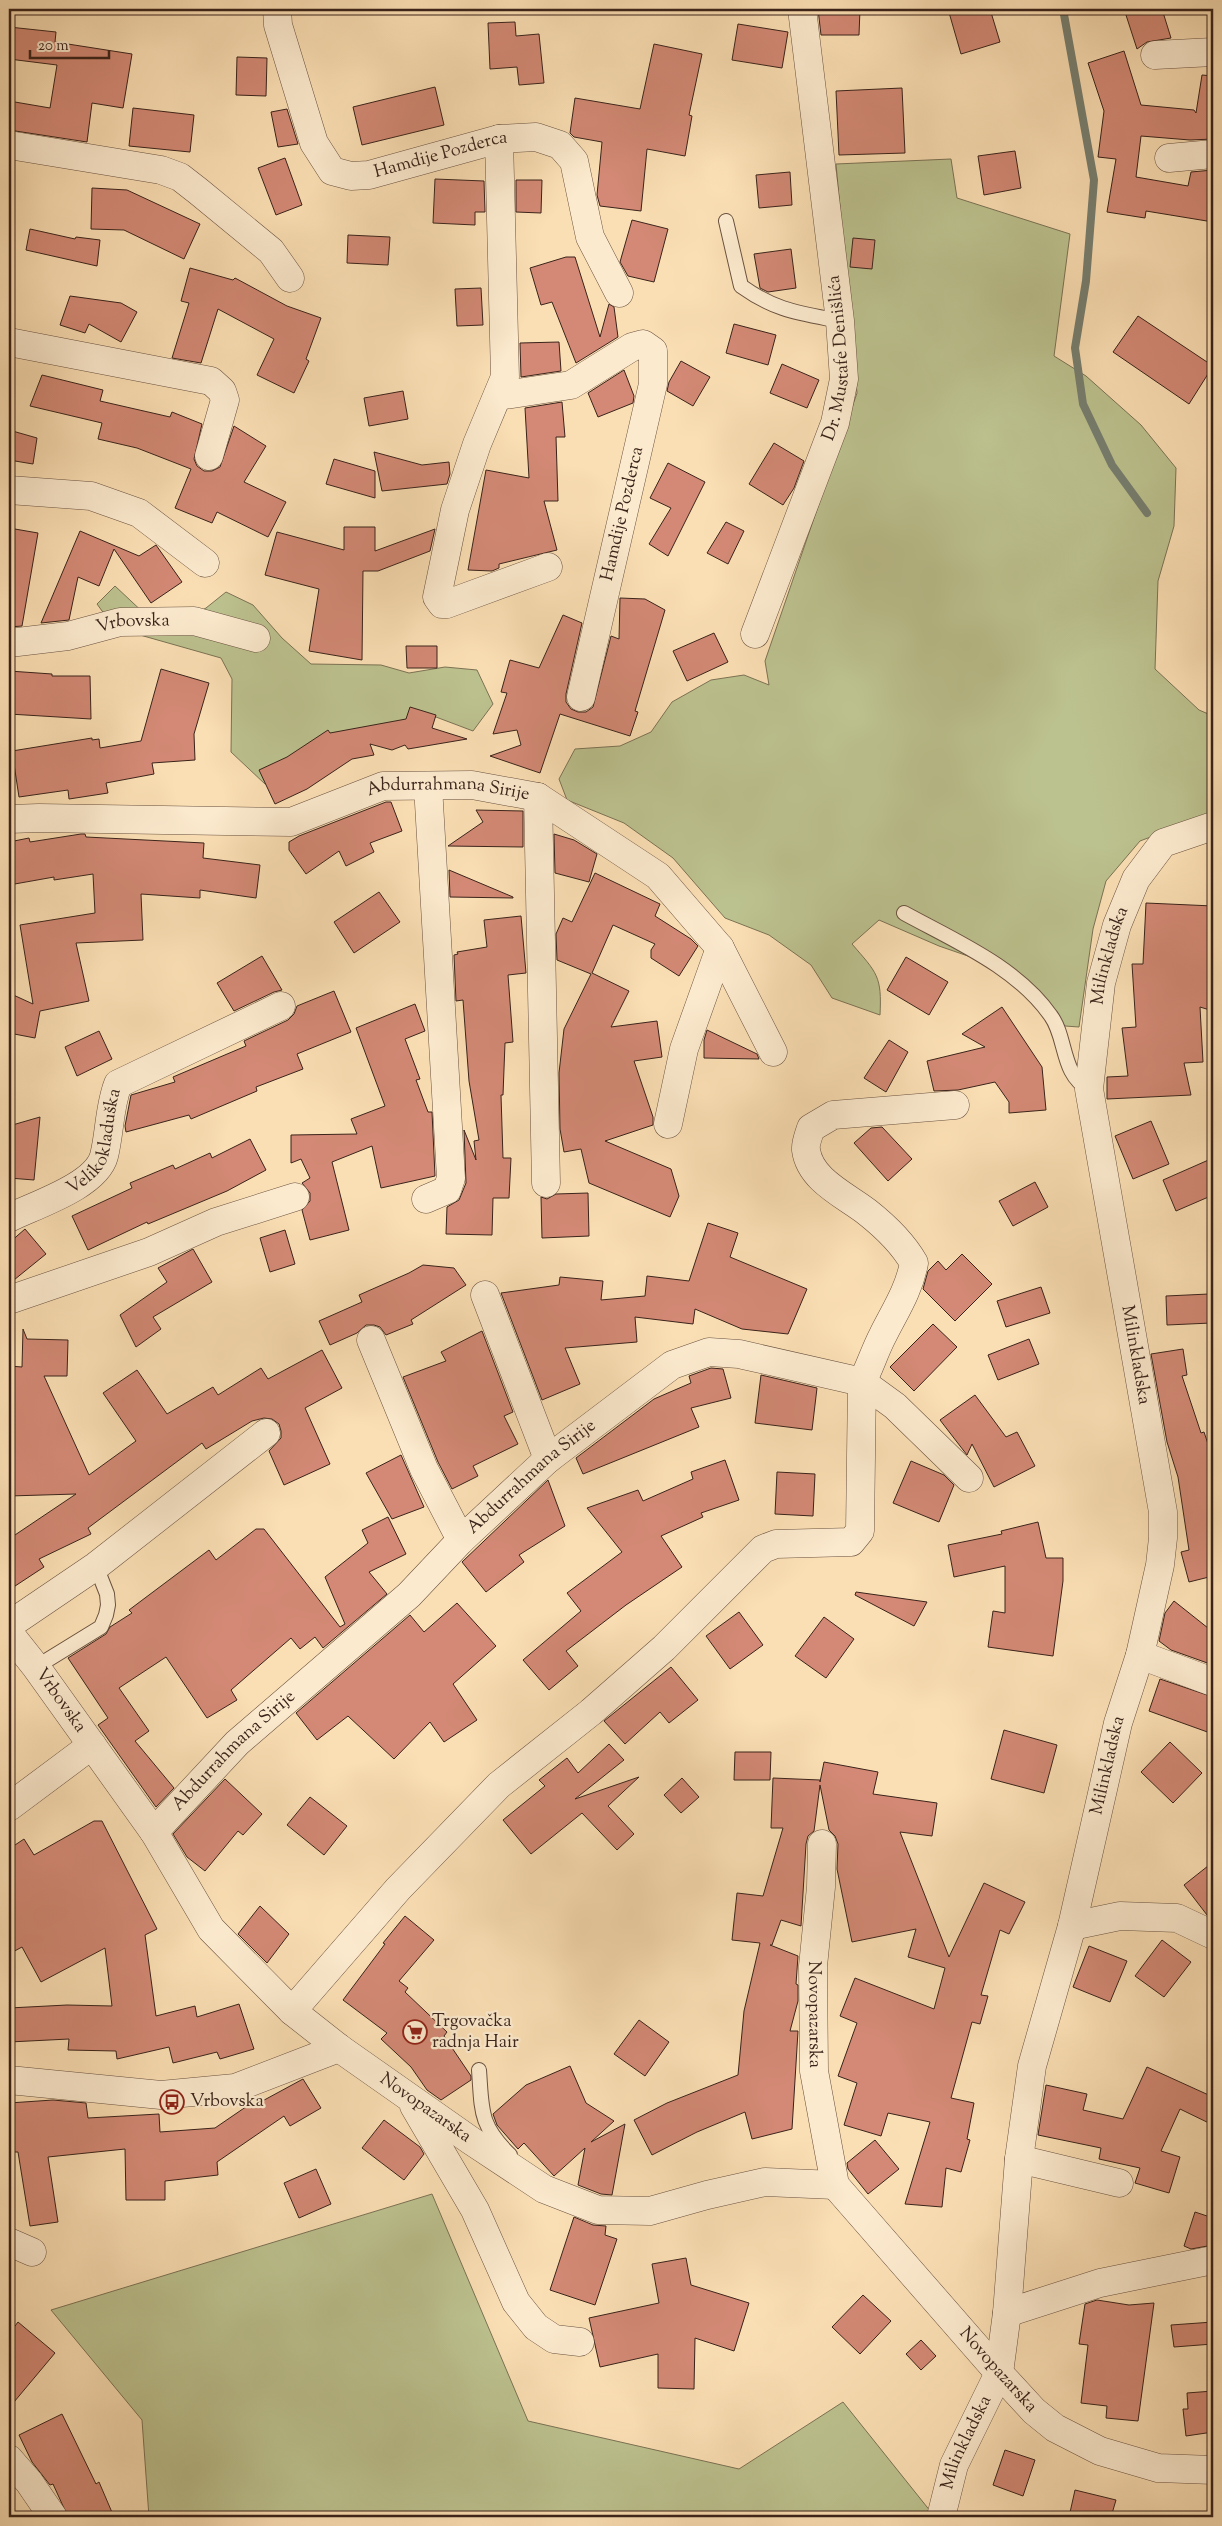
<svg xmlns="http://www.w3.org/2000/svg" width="1222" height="2526" font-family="'Sorts Mill Goudy',serif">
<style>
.green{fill:#bcc28f;stroke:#7b7254}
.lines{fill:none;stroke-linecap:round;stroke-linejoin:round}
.stream{stroke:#777f70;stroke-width:8}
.building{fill:#d38975;stroke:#3a231a}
.lane-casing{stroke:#6a5240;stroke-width:16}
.street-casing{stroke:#6a5240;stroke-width:29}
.lane{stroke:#fceace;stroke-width:14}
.street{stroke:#fceace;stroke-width:28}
.labels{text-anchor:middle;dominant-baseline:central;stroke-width:4.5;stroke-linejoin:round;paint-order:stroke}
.street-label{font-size:18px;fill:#3a231a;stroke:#fceace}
.poi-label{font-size:18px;fill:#3a231a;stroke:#fceace;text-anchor:start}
</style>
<rect width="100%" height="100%" fill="#fbdfb4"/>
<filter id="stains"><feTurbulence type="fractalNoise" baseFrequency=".004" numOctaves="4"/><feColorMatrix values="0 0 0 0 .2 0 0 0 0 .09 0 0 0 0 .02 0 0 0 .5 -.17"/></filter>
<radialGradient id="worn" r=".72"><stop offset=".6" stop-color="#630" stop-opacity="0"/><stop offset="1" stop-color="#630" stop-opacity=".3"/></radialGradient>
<path class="green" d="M951,159L957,198L1070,234L1054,356L1086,376L1141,425L1176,468L1174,526L1158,581L1155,669L1199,710L1213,716V816L1201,818L1140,841L1106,881L1093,929L1079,1027L1065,1026L1036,991L994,965L939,946L879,920L852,944C877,973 882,976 880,1015L832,998L811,965L769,935L725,918L673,858L624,823L567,800L559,779L575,749L620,746L651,732L672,702L711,680L744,675L769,685L765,661L857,393L836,164Z
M115,586L147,616L172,627L206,608L226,592L253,605L282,638L311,664L381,665L409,673L445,667L477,670L493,704L473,731L436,717L265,784L231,752L232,679L221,658L140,635L110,622L97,604Z
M432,2194L528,2421L739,2469L843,2402L935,2517H149L142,2420L51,2310Z"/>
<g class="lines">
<path class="stream" d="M1063,9L1094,180L1086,281L1075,348L1083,404L1112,465L1147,513"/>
</g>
<path class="building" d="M818,9H860L859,35H821Z
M948,9H990L1000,42L961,54Z
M1137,9H1162L1171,38L1147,42L1137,49L1125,12Z
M515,22L516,36L539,34L544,83L519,85L517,67L490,69L488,23Z
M738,24L788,32L782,68L732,60Z
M9,27L56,32L55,42L132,54L123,108L92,103L87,142L9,130V101L50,108L57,65L9,59Z
M654,44L702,54L689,115L692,116L685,156L647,149L641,211L600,206L597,195L602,142L574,137L570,133L575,98L640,109Z
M1124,51L1141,105L1194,110L1196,113L1202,75L1213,76V139L1190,140L1141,136L1136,177L1188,186L1191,172L1213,170V222L1146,211L1145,218L1107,212L1116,159L1098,157L1104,111L1088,63Z
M237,57L267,58L266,96L236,95Z
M435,87L444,125L362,145L353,107Z
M902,88L905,153L839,155L836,91Z
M133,108L194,115L190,152L129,146Z
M287,109L298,144L278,147L271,112Z
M1015,151L1021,188L984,195L978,156Z
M285,158L302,205L276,215L258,168Z
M790,172L792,205L759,208L756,175Z
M435,179L484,181L485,212H475V225L433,223Z
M516,180H542L541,213L516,212Z
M92,188L127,190L200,224L184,259L124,230L91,229Z
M632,220L668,229L654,282L628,276L620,262Z
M30,229L75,239L76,237L100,240L97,266L26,250Z
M348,235L390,237L388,265L347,263Z
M853,238L875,240L872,269L850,267Z
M791,249L796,288L768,292L760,288L754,254Z
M566,257H575L600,337L609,304L614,307L618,337L576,363L552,302L541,305L530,268Z
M190,268L233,280L235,278L287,306L321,318L306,359L309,361L294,393L257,375L274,339L218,309L201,363L172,358L189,303L181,301Z
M481,288L483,325L457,326L455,289Z
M70,296L121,303L137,312L121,342L89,324L85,333L60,325Z
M1138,316L1213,366L1189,404L1113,352Z
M734,324L776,335L768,365L726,353Z
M559,342L561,371L521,377L520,343Z
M681,361L710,377L693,406L667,391L669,382Z
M782,364L819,380L807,408L770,393Z
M624,370L634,396L633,403L598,417L588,393Z
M42,375L103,390L100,401L170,417L172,412L202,424L194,459L197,466L204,471H212L220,467L234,426L266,446L244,482L286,502L268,537L217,512L212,523L175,508L191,469L137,448L98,439L102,423L30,406Z
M403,391L408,419L369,426L364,398Z
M562,402L565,437H556L558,501H544L557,550L499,564V568L492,571L468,570L486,470L529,478L525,408Z
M9,430L37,438L33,464L9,460Z
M774,443L804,461L794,488L783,505L749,484Z
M374,452L422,465L449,462L450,474L447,484L382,491Z
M334,459L375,471V498L326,484Z
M668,463L705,482L668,556L649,544L671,508L650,498Z
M726,522L744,531L728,564L707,553Z
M344,527H375V551L435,529L430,551L378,571H363L362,660L309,651L319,589L265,575L277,532L344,550Z
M9,528L38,533L22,626L9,627Z
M80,531L139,556L156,545L182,582L151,603L114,549L99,586L78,577L69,620L41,623Z
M620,598L645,599L665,610L635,711L638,712L630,736L560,714L540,773L490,756L521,745L517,730L493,734L507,693L501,692L510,660L539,668L563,615L582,623L566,694V702L571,709L578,712H586L593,707L611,636L619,639Z
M714,633L728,662L687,681L673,651Z
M406,646H437V668H407Z
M161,669L209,683L194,734L195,760L152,763L154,774L106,783L108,793L69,799L68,790L19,797L12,751L92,738V740L99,739L100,748L141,741Z
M9,671L52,674V676H90L91,719L9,714Z
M410,707L436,715L432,728L467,739L408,749L405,745L392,750L370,744L374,755L352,759L307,789L275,804L259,770L287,757L328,730L330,733L406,719Z
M386,802H391L402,831L370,843L374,852L346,866L339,851L306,874L289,850V842L299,836Z
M476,810L523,811V847L448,846L483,822Z
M81,834H85L86,837L204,843L203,858L260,865L256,898L200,890V898L141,894L143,940L76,943L89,1001L40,1011L35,1038L9,1033V993L33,1004L20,925L95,913L93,874L54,880V877L9,885V842L29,838L30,842Z
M554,834L574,840L597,854L589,882L555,873Z
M449,870L513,897V898L450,897Z
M595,873L660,904L655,916L691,939L698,946L679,976L651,958V950L655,944L613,925L592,973L629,991L611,1027L657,1021L662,1057L634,1061L653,1117V1125L605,1141L671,1169L679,1196L670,1217L589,1183L581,1149L564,1152L560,1129L559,1073L564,1029L591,974L557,960L556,934L563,918L572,922Z
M379,892L400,922L354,953L334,922Z
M1146,903L1213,906V1011L1200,1007L1203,1062L1184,1063L1191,1095L1107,1099V1077L1128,1076L1122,1028L1136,1027L1132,964H1143Z
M521,916L526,973L508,975L513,1042L505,1043L503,1095H501L503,1158H511L509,1198H493L492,1235L446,1234L447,1207L459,1200L466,1183L464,1130L476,1160L474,1141L479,1140L469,1081L463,1000L456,1001L454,955L458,954L457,952L487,947L484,920Z
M262,956L282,990L274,992L234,1011L217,983Z
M906,957L948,982L929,1015L887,990Z
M334,991L351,1032L297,1054L303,1069L256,1087L257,1091L191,1119L189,1115L126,1132L125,1126L131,1095L175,1082L173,1077L246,1046L244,1041L288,1020L294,1014L297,1006Z
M415,1004L425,1031L405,1039L420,1079L416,1080L428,1112H432L435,1176L381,1188L372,1146L332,1162L349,1230L310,1240L302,1210L310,1201V1193L302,1183L310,1178L301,1159L291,1163V1135L357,1134L351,1119L385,1106L356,1028Z
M1002,1007L1042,1067L1046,1110L1009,1113V1102L995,1082L958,1090L934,1091L927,1061L985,1047L962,1034Z
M707,1030L757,1054L759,1059L704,1058V1040Z
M99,1031L112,1059L77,1076L65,1047Z
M889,1040L908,1052L886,1092L864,1078Z
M40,1117L34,1180L9,1178V1126Z
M1151,1121L1169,1164L1133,1179L1115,1136Z
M882,1127L912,1159L888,1181L854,1143L871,1128Z
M250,1139L266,1170L227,1191L148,1224L147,1222L88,1250L72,1216L132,1188L130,1183L173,1165L175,1169L210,1153L212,1158Z
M1213,1158V1195L1176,1211L1163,1180Z
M1035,1182L1048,1207L1013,1226L999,1201Z
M588,1193L589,1236L542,1238L541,1197L547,1199L556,1194Z
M708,1223L738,1233L730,1257L807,1289L788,1334L742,1329L695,1309L693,1324L635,1317L637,1342L565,1348L580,1384L542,1400L501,1293L559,1285L560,1277L603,1281L601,1300L645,1296L647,1276L689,1281Z
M25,1229L46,1254L9,1284V1243Z
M285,1230L295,1264L270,1272L260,1238Z
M193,1249L212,1282L153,1317L161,1329L136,1347L120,1315L167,1282L158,1268Z
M962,1254L992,1284L955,1321L923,1289L928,1271L938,1261L946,1270Z
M423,1265L454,1268L466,1285L411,1320L413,1324L386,1335L380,1327L374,1325H366L357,1333L330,1345L319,1321L362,1302L359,1295L409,1273Z
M1041,1287L1050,1313L1006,1327L997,1301Z
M1209,1294L1211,1323L1167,1325L1166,1296Z
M933,1324L957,1347L914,1391L890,1367Z
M23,1329L27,1339L68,1340L67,1376H44L89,1475L136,1441L103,1393L137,1370L167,1414L213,1387L218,1395L261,1368L268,1379L322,1350L342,1388L305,1408L330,1464L284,1485L269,1451L281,1438V1431L279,1424L272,1419L264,1418L252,1421L206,1449L202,1443L88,1528L91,1534L39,1559L44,1567L9,1590V1539L76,1494L9,1496V1366L22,1367Z
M482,1331L513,1412L504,1416L518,1444L473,1466L478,1476L452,1489L438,1462L403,1377L446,1361L441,1352Z
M1029,1339L1039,1364L998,1380L988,1355Z
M1183,1349L1187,1375L1182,1376L1201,1433L1204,1432L1213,1459V1576L1189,1582L1181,1552L1189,1550L1178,1477L1167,1442L1151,1354Z
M711,1368L723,1369L731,1398L691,1408L699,1427L583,1474L576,1458L654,1399L691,1383L689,1376Z
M761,1375L817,1388L812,1430L755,1423Z
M975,1395L1006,1437L1017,1432L1035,1466L994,1487L972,1444L967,1455L940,1420Z
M401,1455L424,1507L392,1519L366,1473Z
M725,1460L739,1500L701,1513L703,1517L661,1536L682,1567L626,1605L566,1651L578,1666L549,1690L523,1660L581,1611L567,1593L622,1552L587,1508L638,1490L643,1501L693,1479L691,1472Z
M911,1461L944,1475L954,1485L939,1522L893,1503Z
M777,1472L815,1474L813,1516L775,1514Z
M548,1480L565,1526L519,1555L524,1562L486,1592L462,1562Z
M388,1517L406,1554L369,1572L387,1594L323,1648L315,1637L300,1649L291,1638L231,1690L237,1700L207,1718L166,1657L119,1688L149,1731L135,1741L174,1788L156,1807L98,1725L108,1718L68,1658L106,1634L110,1627L132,1613L129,1610L209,1550L216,1560L256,1529H264L340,1627L345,1624L325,1577L368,1543L362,1530Z
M1038,1522L1046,1558H1063V1581L1053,1656L988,1647L993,1611L1005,1613V1566L954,1577L948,1545L1002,1534L1001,1531Z
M856,1592L927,1602L914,1626L855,1595Z
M1174,1601L1213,1632V1665L1171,1650L1159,1641L1165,1613Z
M457,1603L496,1646L453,1684L477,1720L444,1742L430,1722L394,1759L348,1716L317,1740L296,1713L410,1615L424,1632Z
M739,1612L763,1645L730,1669L706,1636Z
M824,1617L854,1639L826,1678L795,1656Z
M671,1667L698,1700L669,1723L660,1712L625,1744L604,1721Z
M1160,1679L1213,1697V1734L1149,1711Z
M1004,1730L1057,1745L1044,1793L991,1779Z
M1170,1742L1202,1773L1173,1803L1141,1772Z
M609,1744L624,1760L575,1799L639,1777L608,1806L634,1834L617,1850L582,1813L531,1854L503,1820L545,1786L539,1780L567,1758L578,1773Z
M735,1752H771L770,1780H734Z
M824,1762L878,1772L873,1794L937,1803L932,1836L900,1832L949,1957L984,1883L1025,1902L1009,1934L1000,1930L981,1995L988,1996L980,2024L972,2022L951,2098L974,2103L967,2139L970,2140L961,2172L946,2168L942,2207L905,2204L930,2122L888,2113L881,2136L844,2125L857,2083L838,2076L857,2023L840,2016L855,1978L934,2009L945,1968L908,1957L916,1929L852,1942L837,1869L838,1844L835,1836L829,1830L820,1785L814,1831L808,1836L806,1844L801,1926L781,1920L772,1945H770L798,1956L796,1984L798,1985V2001L790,2031H798L792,2129L752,2139L745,2112L697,2132L652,2155L634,2120L667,2103L738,2075L744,2011L760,1943L732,1940L737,1893L763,1896L783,1828H771L773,1778L820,1780V1782Z
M682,1778L699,1797L681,1813L664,1795Z
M225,1779L262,1814L243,1835L238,1831L205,1871L187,1857L173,1834Z
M310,1797L347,1826L324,1855L287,1825Z
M94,1821H102L157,1929L145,1935L156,2016L195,2006L197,2017L239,2004L254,2049L220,2059L217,2052L173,2063L169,2047L117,2059L116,2051L68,2050L69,2039L9,2042V2008L67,2005L112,2006L105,1948L41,1982L22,1947L9,1954V1849L24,1839L34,1855Z
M1213,1862V1918L1207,1915L1184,1885Z
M260,1906L289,1934L267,1963L238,1934Z
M405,1916L434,1940L399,1981L408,1988L405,1992L447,2032L444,2036L471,2076V2080L441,2100L427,2090L411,2067L381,2039L387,2033L343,2000L385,1944L383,1943Z
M1162,1940L1191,1962L1164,1997L1135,1976Z
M1089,1946L1127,1961L1110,2002L1073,1987Z
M639,2020L669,2042L645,2076L614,2054Z
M570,2066L586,2103L614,2121L591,2142L625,2124L612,2195L601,2194L578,2185L585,2148L554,2176L524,2143L518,2149L497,2125L493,2114L526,2085Z
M1147,2067L1213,2097V2125L1180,2109L1161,2151L1180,2157L1169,2193L1135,2183L1140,2168L1099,2159L1101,2148L1038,2135L1046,2085L1087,2094L1083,2110L1123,2119Z
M303,2079L321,2108L290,2126L284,2116L217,2162L218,2175L165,2181V2200H126L125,2149L48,2157L58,2222L30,2226L18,2152H9V2103L53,2100L86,2103L88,2118L159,2114L160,2132L215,2128L253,2102L255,2105Z
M384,2120L420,2147L424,2154L404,2180L362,2148Z
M875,2140L899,2169L868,2194L848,2169L847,2163Z
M316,2169L331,2204L299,2218L284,2183Z
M1195,2212L1213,2218V2245L1191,2249L1184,2246Z
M574,2217L593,2225L606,2226L605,2235L617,2239L595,2305L550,2290Z
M686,2258L691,2285L749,2303L734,2351L695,2338L694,2389L658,2388V2354L600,2367L589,2318L659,2303L652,2264Z
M863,2295L891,2321L860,2354L832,2327Z
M1097,2300L1129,2305L1154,2303L1138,2421L1106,2418L1107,2406L1081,2403L1088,2345L1079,2344L1085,2304Z
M18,2322L55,2353L9,2408V2334Z
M1213,2322V2344L1174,2347L1171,2325Z
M921,2340L936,2356L921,2370L906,2354Z
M1213,2391V2432L1186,2436L1183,2409H1188L1187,2393Z
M62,2414L96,2484L99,2482L114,2517H68L53,2484L50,2485L32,2462L19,2435Z
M1005,2450L1035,2460L1023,2496L993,2485Z
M1075,2490L1116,2500L1111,2517H1069Z"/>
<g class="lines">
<g class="lane-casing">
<path id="lane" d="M726,221L741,286C776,311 799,313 840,321
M904,913C955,941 1017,967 1051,1016C1067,1038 1061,1075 1089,1089
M36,1667L101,1627L106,1615L108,1605L107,1594L96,1566
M479,2070C482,2110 479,2125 510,2155"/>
</g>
<g class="street-casing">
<g id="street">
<path id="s1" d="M277,9L278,25L314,143L332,171L351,176L369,175L499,139L536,137L560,145L574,161L590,237L619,293"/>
<path d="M1155,55L1213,52"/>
<path d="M499,139L505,377L477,444L455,510L437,597L442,604H447L548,567"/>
<path d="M9,145L161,170L180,177L198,191L271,251L290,278"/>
<path d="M1169,158L1213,154"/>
<path d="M9,342L211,381L222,391L225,400L209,456"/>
<path d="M498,396L571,385L632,347L643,344L653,351V384L581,697"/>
<path d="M9,490L91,496L139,513L205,563"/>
<path id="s2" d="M755,634L835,423L844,379L840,321L802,9"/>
<path id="s3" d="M9,643L68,636L120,622L194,621L256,638"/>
<path d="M538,797L546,1183"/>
<path id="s4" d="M9,819L39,818L291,822L383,786L472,785L538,797L658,876L720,948L773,1052"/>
<path d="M668,1124L684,1049L720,948"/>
<path d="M426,1199L447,1190L451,1178L428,786"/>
<path id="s5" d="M9,1218C35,1205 96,1186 104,1156C110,1132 109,1107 118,1084L281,1006"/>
<path d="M485,1295L548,1459"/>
<path d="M9,1300L149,1252L216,1222L295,1197"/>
<path d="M371,1340L424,1469L461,1540"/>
<path d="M9,1625L96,1566L266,1433"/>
<path id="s6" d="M9,1633L36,1667L154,1832L211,1929L292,2011L339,2048L470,2140L544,2189L598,2210L650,2211L707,2195L765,2182L835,2185"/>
<path d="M1140,1655L1213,1682"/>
<path d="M9,1807L92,1745"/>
<path id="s7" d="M154,1832L237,1743L409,1595L461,1540L548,1459L672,1365L709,1352L739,1354L862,1382L895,1406L969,1478"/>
<path id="s8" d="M822,1844L821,1887L813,1966L814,2071L835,2185L999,2373L1034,2411L1055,2428L1100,2451L1158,2468L1213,2470"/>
<path d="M1072,1926L1120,1916L1177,1918L1213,1935"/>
<path d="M292,2011L398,1889L499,1785L591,1712L664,1648L763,1549L776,1544L851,1542L860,1531L862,1382C870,1367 875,1350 883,1335C895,1311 909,1290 914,1263C902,1242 886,1227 867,1212C845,1195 810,1180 806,1150C805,1144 809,1134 811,1128L833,1115L955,1105"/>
<path d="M9,2080L161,2095L235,2088L339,2048"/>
<path d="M414,2106L475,2210L516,2302L536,2327L554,2339L580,2342"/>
<path d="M1019,2159L1119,2183"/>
<path d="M9,2242L32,2252"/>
<path d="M1007,2313L1100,2283L1213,2260"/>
<path d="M9,2459L29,2482L53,2517"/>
<path id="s9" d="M941,2517L954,2465L999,2373L1007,2313L1019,2159L1032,2066L1072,1926L1118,1723L1140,1655L1160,1565L1163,1538V1512L1089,1089L1101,983L1117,925L1136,879L1163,843L1213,826"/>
</g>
</g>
<use href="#lane" class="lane"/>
<use href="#street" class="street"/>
</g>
<defs>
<g id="supermarket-ring" transform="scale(1.25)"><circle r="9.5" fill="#fceace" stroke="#8f2418" stroke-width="1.5"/><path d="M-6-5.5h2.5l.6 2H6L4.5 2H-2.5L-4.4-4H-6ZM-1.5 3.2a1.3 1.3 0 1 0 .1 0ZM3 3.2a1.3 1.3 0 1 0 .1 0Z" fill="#8f2418"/></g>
<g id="bus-ring" transform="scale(1.25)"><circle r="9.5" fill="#fceace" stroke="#8f2418" stroke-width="1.5"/><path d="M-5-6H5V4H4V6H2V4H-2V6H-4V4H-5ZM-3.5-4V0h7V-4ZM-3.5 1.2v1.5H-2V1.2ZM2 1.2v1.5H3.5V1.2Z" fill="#8f2418"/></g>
</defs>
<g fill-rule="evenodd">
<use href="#supermarket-ring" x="415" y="2032"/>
<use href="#bus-ring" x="172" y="2102"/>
</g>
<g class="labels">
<g class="street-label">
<text stroke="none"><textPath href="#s1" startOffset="285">Hamdije Pozderca</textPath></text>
<text stroke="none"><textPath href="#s2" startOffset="291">Dr. Mustafe Denišlića</textPath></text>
<text transform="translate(623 514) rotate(-77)">Hamdije Pozderca</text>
<text stroke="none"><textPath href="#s3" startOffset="126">Vrbovska</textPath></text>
<text stroke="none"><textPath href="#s4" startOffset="446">Abdurrahmana Sirije</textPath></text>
<text stroke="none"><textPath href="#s9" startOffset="1600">Milinkladska</textPath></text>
<text stroke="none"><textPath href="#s5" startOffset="125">Velikokladuška</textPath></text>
<text transform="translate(1135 1355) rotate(80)">Milinkladska</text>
<text stroke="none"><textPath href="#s7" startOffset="519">Abdurrahmana Sirije</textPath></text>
<text stroke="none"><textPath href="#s6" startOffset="85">Vrbovska</textPath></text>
<text stroke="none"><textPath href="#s7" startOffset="114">Abdurrahmana Sirije</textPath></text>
<text stroke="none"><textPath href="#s9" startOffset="775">Milinkladska</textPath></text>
<text stroke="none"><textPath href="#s8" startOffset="171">Novopazarska</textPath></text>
<text stroke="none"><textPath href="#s6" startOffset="639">Novopazarska</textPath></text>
<text stroke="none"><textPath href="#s8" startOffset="590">Novopazarska</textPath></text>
<text stroke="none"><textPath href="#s9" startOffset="79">Milinkladska</textPath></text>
</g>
<g class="poi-label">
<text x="432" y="2022">Trgovačka<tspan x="432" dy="21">radnja Hair</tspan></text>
<text x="190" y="2102">Vrbovska</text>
</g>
</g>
<rect width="1222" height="2526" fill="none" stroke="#fbdfb4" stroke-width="30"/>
<rect x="10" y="10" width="1202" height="2506" fill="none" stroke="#3a231a" stroke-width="2.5"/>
<rect x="15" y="15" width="1192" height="2496" fill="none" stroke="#3a231a"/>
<path d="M30 50v8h79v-8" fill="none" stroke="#3a231a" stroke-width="2.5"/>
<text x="38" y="50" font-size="15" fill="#3a231a" stroke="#fceace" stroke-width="4" paint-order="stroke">20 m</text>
<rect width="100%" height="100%" filter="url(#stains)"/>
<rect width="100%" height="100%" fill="url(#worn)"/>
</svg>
